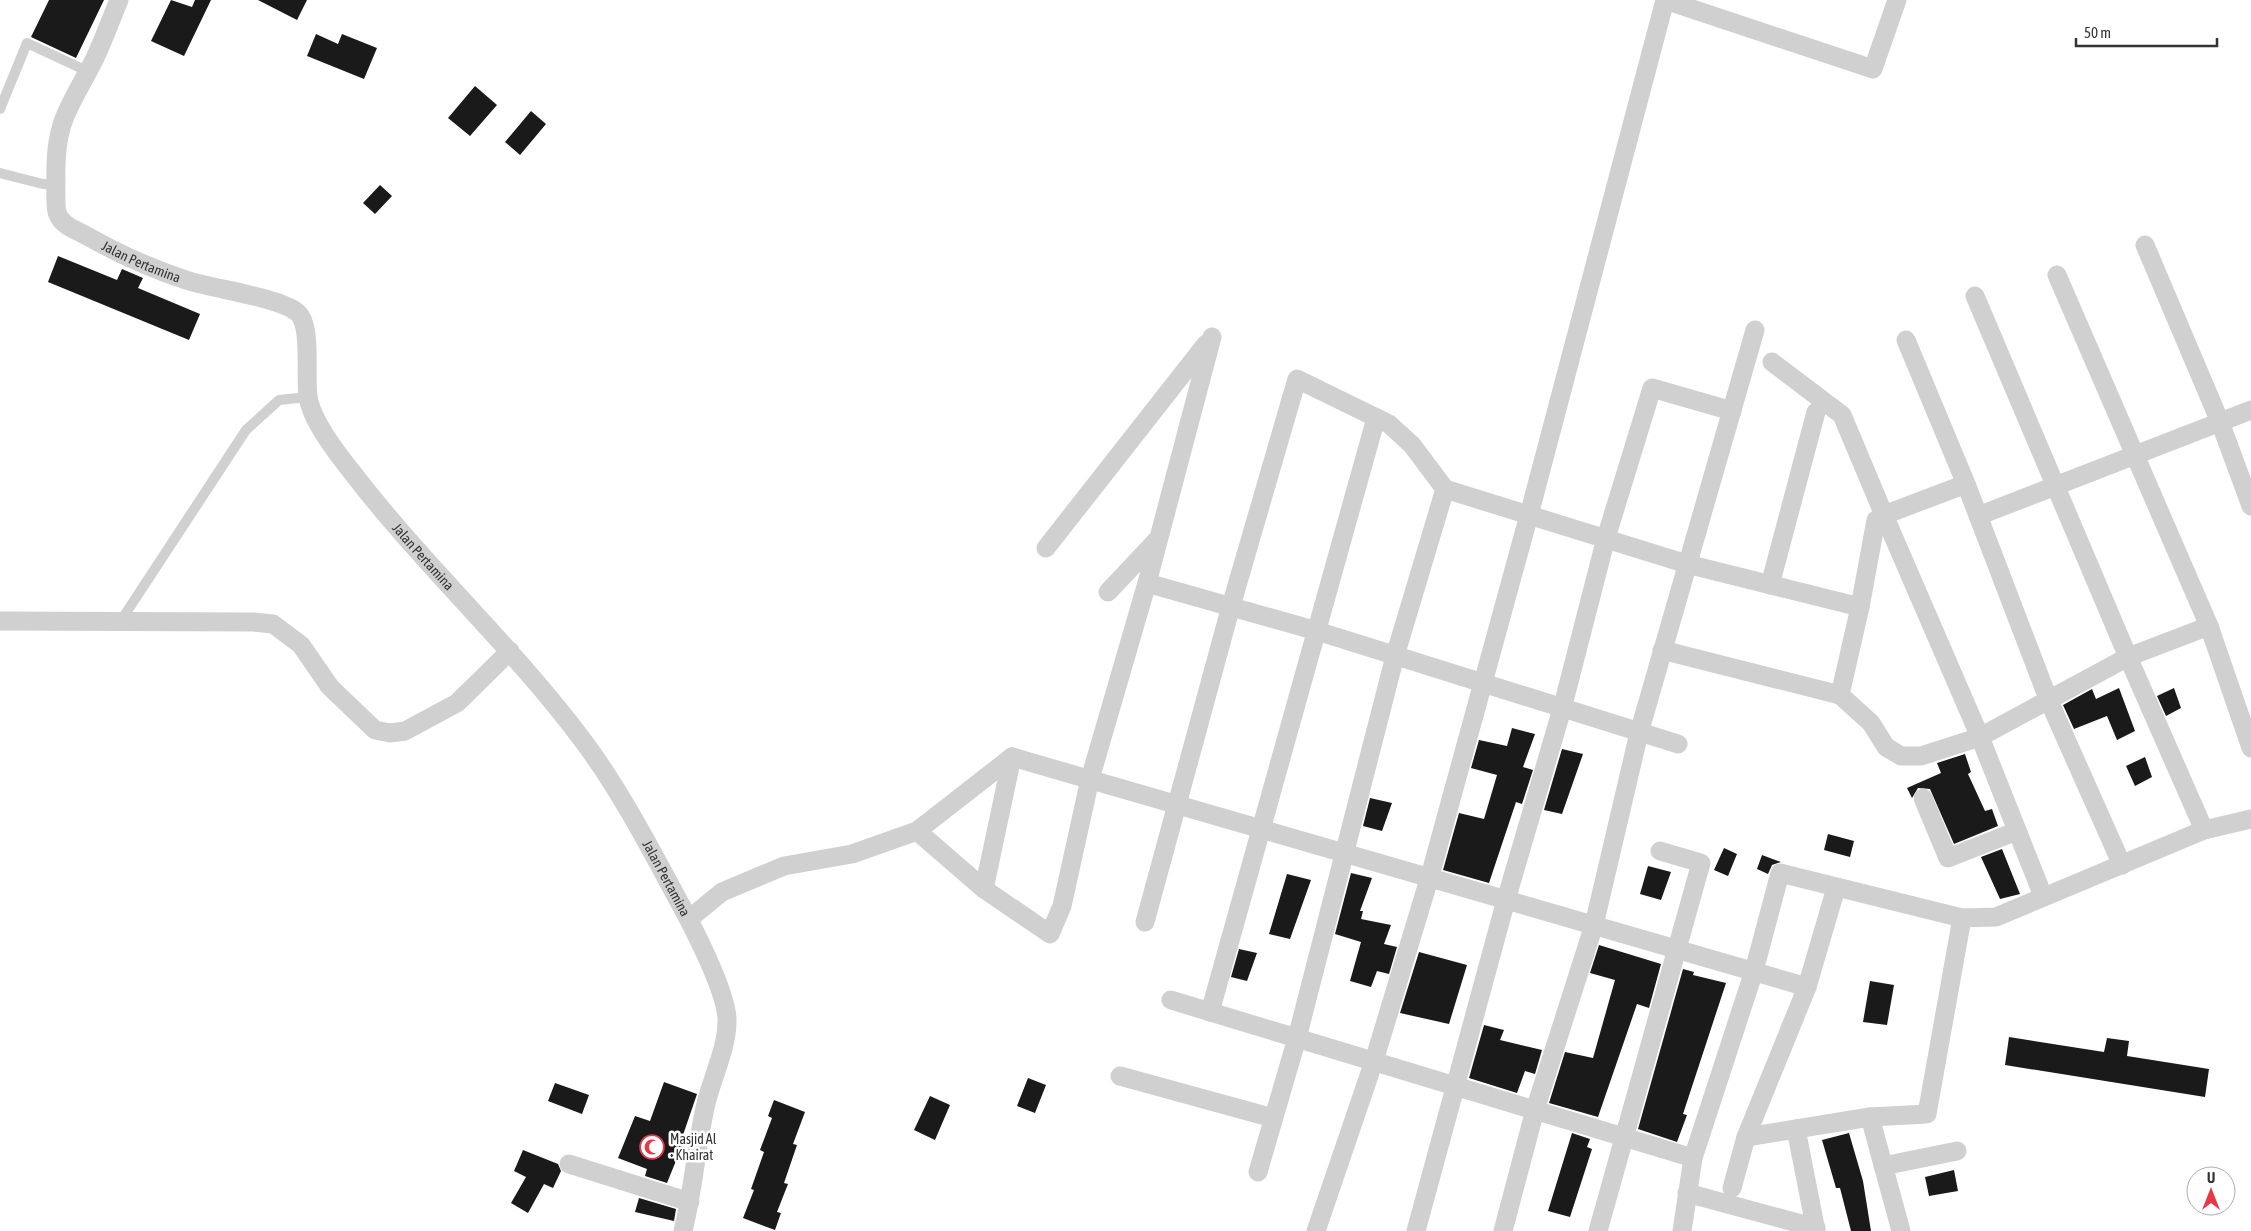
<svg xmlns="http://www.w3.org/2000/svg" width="2251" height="1231" font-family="'Asap Condensed',sans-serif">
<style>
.building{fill:#1a1a1a}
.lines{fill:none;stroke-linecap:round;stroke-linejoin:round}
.service{stroke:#d0d0d0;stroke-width:10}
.minor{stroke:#d0d0d0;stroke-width:19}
.labels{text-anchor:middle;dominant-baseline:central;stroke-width:5;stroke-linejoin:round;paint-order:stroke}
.street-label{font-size:14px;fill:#333;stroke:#fff}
.poi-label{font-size:14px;fill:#333;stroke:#fff;text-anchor:start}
</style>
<rect width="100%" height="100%" fill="#fff"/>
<path class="building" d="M49,0H104L76,58L31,37Z
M171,0L192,7L195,0H211L184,56L151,41Z
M258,0H307L297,20Z
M316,34L338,44L342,34L377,48L364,79L307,56Z
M475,86L497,105L470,136L448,118Z
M531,111L546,124L520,155L505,142Z
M380,185L392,196L375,214L363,203Z
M58,256L117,280L122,269L143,278L138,288L200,314L189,340L48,282Z
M2119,688L2135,731L2117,740L2107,716L2074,729L2063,705L2092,689L2096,699Z
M2174,688L2181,708L2166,716L2157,696Z
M1512,728L1535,734L1523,767L1533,770L1522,804L1516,802L1489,883L1443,870L1459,813L1484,819L1497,775L1471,768L1479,740L1507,746Z
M1562,749L1583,754L1562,814L1544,810Z
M1965,754L1971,772L1968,774L1985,811L1992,809L1998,826L1954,844L1930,789L1918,788L1912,798L1907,788L1941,773L1937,763Z
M2145,757L2152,777L2135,786L2126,766Z
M1370,798L1392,803L1382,831L1363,826Z
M1828,834L1854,841L1850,857L1824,850Z
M1724,848L1737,854L1728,876L1714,870Z
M2002,849L2020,894L2000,899L1981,857Z
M1762,855L1781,862L1772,865L1768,874L1757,869Z
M1648,866L1671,872L1661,900L1640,894Z
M1351,873L1372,878L1360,911H1363L1361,919L1391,925L1384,944L1397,947L1389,974L1377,971L1371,987L1350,981L1361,942L1335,934Z
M1287,874L1311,880L1290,939L1269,934Z
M1599,945L1661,964L1649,1008L1637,1004L1598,1117L1549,1103L1565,1052L1593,1058L1615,980L1590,973Z
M1239,949L1257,953L1247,981L1231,977Z
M1419,952L1467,965L1449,1024L1400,1013Z
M1683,969L1694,972L1693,975L1726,983L1683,1114L1687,1115L1677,1142L1638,1129Z
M1870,981L1894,985L1887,1025L1863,1022Z
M1484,1025L1504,1030L1500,1040L1542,1050L1535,1074L1525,1071L1517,1093L1469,1078Z
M2009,1037L2104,1052L2107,1038L2129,1041L2127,1056L2209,1069L2205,1097L2005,1065Z
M1028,1078L1046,1085L1035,1113L1017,1106Z
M664,1082L697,1094L683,1135L686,1136L667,1183L645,1176L647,1169L618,1158L635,1116L650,1121Z
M555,1083L589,1095L582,1114L548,1101Z
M930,1096L950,1105L935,1140L914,1130Z
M774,1100L805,1112L793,1144L797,1145L784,1183L788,1184L777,1212L781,1213L775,1230L743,1218L754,1190L751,1189L764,1152L760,1150L772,1118L768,1116Z
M1572,1133L1590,1139L1587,1147L1592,1149L1570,1217L1548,1211Z
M1849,1133L1863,1181L1871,1231H1851L1840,1188H1836L1822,1140Z
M523,1150L558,1164L561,1171L553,1188L544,1184L528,1213L511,1203L526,1177L514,1171Z
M1954,1170L1958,1191L1929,1196L1925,1177Z
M639,1198L676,1209L674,1221L635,1212Z"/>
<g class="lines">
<path class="service" d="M0,109L27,43L87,71
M0,173L43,184L56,185
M120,622L246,430L279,400L308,397"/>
<g class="minor">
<path id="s1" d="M119,0C111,19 104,39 95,58C70,108 54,120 56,181C56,191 55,203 57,212C60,225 76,230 87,236C119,254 152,269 186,280C212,289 280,297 298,313C312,326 305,376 308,396C311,421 340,457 355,476C427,569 514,648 584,742C619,789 648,844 676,896C691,923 725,988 727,1018C728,1048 711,1079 705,1108C696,1149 693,1191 683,1231"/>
<path d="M1665,0L1873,69L1897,0"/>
<path d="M2145,245L2220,422L2251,506"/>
<path d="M2057,275L2209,626"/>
<path d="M1975,296L2128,657L2204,830"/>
<path d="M1906,340L1966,484L2049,701L2122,865"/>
<path d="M1772,362L1842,415L1884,515L1876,520L1860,607L1840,695L1871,723L1886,747L1901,756H1921L1980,737L2128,657L2209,626L2251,748"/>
<path d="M1966,484L1884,515L1980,737L2043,896"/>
<path d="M1978,516L2251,410"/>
<path d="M1046,548L1206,344"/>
<path d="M1147,583L1317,631L1678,744"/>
<path d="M1770,585L1816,412"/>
<path d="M1108,592L1157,540"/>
<path d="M0,621L253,622L273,624L301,645L330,687L375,730L390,733L405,731L457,703L510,651"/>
<path d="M1662,650L1840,695"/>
<path d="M1012,757L1807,987"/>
<path d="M1923,798L1948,858L2017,831"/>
<path d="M917,831L984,889L1050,934L1062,906L1090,779L1147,583L1212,337"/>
<path d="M984,889L1012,757"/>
<path d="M689,919L722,892L784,866L852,854L917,831L1012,757"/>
<path d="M1145,922L1231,606L1297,379L1389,424L1412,445L1445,489"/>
<path d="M1171,1000L1693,1158"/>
<path d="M1210,1012L1376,418"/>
<path d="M1120,1076L1273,1118"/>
<path d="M1870,1117L1901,1231"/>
<path d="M1796,1129L1816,1231"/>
<path d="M1746,1137L1870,1117L1927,1114L1962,918"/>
<path d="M569,1164L690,1202"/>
<path d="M1883,1166L1957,1151"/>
<path d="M1258,1172L1297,1038L1395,656L1445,489L1687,564L1860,607"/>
<path d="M1732,1188L1746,1137L1807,987L1836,888"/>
<path d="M1687,1193L1816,1228"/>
<path d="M1316,1231L1374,1061L1430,876L1529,515L1665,0"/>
<path d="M1416,1231L1506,900L1562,709L1606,538L1652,388L1732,411"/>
<path d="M1503,1231L1535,1110L1594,925L1639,733L1755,330"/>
<path d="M1598,1231L1701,863L1660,851"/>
<path d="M1682,1231L1693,1158L1754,971L1780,873L1962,918L1996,917L2204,830L2251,819"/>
</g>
</g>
<defs>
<g id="mosque-ring" transform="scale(1.25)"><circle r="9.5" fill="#fff" stroke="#e63946" stroke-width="1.5"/><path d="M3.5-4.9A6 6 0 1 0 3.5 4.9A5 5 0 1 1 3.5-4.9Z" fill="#e63946"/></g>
</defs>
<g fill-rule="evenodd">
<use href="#mosque-ring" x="652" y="1147"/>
</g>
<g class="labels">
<g class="street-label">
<text stroke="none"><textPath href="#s1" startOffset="325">Jalan Pertamina</textPath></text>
<text stroke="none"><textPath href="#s1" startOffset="775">Jalan Pertamina</textPath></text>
<text stroke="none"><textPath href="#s1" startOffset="1180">Jalan Pertamina</textPath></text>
</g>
<g class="poi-label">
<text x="670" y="1139">Masjid Al<tspan x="670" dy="16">- Khairat</tspan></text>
</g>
</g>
<g transform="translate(2211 1191)"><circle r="24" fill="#ffffff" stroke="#adadad"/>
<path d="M0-4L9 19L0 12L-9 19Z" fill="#e63946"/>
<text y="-8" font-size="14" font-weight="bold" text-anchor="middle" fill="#333333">U</text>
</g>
<path d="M2076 38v8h141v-8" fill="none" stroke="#333333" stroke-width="2.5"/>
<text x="2084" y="38" font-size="15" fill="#333333" stroke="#ffffff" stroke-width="4" paint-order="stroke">50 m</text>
</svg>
